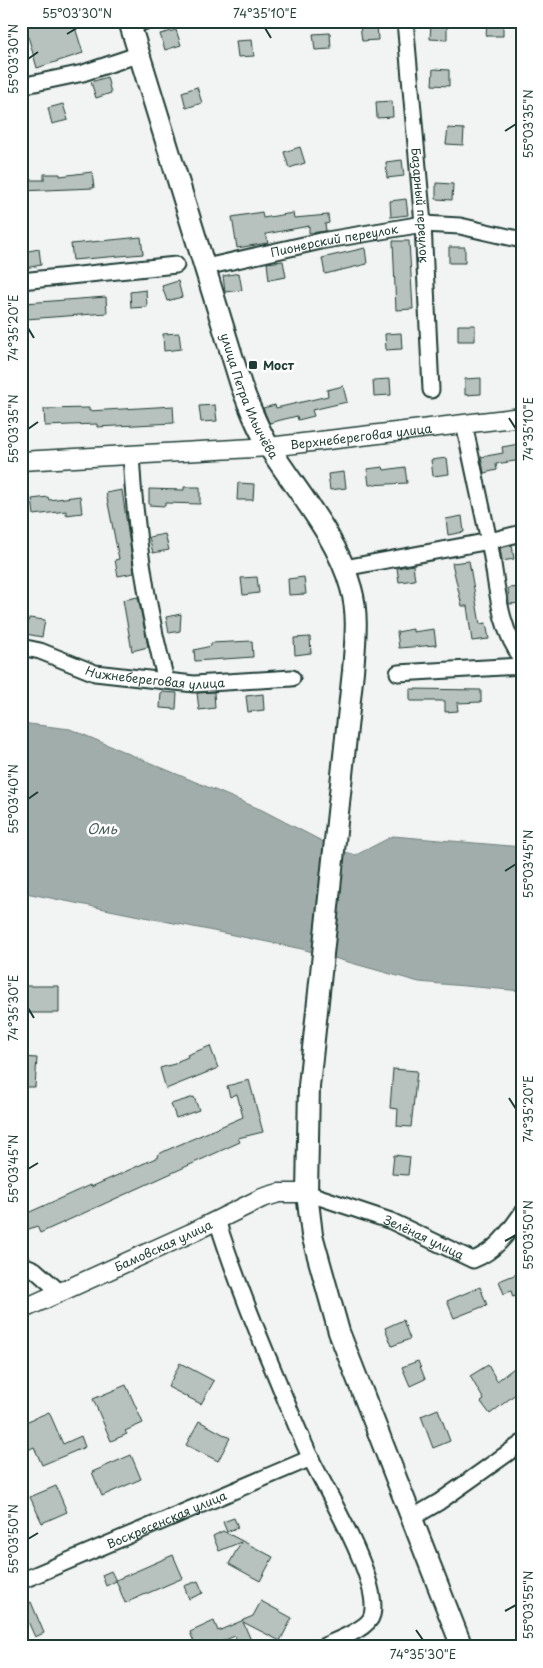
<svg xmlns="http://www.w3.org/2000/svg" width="543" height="1668" font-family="'Playpen Sans',sans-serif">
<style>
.water{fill:#a1adaa;stroke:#6d807b}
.building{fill:#b7c1bd;stroke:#1f3d34}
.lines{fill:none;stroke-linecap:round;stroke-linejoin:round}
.minor-casing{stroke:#1f3d34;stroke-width:19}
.tertiary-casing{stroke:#1f3d34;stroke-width:21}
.secondary-casing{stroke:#1f3d34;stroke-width:24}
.minor{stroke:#fff;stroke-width:15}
.tertiary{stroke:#fff;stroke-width:18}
.secondary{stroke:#fff;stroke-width:20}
.ticks{fill:none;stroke:#1f3d34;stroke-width:2}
.poi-dot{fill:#1f3d34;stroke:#fff;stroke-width:2}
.labels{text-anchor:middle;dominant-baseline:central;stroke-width:5;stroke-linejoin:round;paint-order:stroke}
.street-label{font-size:12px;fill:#1f3d34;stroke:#fff}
.poi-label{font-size:12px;font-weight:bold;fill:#1f3d34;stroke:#fff;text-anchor:start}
.water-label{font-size:14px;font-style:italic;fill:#465f57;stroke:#fff}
.neatline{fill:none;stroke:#1f3d34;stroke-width:2}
.ticks-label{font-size:12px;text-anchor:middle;fill:#1f3d34}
</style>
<rect width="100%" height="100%" fill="#f2f3f3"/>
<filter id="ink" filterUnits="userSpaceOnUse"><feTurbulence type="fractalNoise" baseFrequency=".02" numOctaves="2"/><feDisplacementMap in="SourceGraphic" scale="10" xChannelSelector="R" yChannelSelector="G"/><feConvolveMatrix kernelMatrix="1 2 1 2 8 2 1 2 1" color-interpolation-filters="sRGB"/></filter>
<g filter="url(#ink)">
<path class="water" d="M21,723L70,729L262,810L339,850L356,855L393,836L522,847V991L419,982L302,949L21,892Z"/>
<path class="building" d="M21,21H73L83,53L37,68L28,36L21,37Z
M487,21H503V36H486Z
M377,23L378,40L362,41L360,25Z
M431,23L447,24V40L430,39Z
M176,30L181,45L165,50L160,34Z
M330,33L331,49L315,50L313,34Z
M252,40L254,56L238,57L236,41Z
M433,69L449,70V86L432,85Z
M107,77L111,93L96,98L91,82Z
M197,87L202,103L186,108L182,92Z
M392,101L393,117L377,118L376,102Z
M63,104L68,120L52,124L48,108Z
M448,128L464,129L463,145L446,144Z
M300,147L305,163L289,168L284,152Z
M402,160L404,176L387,178L386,162Z
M92,172L94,188L21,191V180H44V174H60V176Z
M436,183L453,184L452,200L436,199Z
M406,199L408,215L391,217L390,201Z
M262,212L263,218L293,213L294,218L328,215L329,223L325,224L326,231L318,232L309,233V226L266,234L268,243L237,248L232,217Z
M141,237L143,254L73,260L71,244Z
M393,241H409L413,309L396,310Z
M449,247H465V263H449Z
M365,248L367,264L325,274L322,258Z
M39,249L41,265L25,268L23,252Z
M283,261L286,277L269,280L267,263Z
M239,273L242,290L225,292L223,276Z
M178,281L182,297L167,301L162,286Z
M146,290L147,307L131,308L130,292Z
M106,297L107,313L26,319L25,303Z
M458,325H475V341H458Z
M179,333L181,349L164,351L163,334Z
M401,333L402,349L386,350L385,334Z
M481,378V394L465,395V379Z
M390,379L391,395L374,396L373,380Z
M343,386L347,402L312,410L314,416L298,420L297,416L269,423L263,408L275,405L276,408L328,396L327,390Z
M215,405L217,421L201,422L199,406Z
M173,406L174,423L97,427V424L45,426L44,409L89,408V411Z
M519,444L521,460L496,464L497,470L484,473L481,457L503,453L502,447Z
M447,458L449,474L433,476L431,460Z
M383,467L384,470L405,467L407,483L369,485L367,469Z
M344,472L346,488L330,490L328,474Z
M238,483L254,484L253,500H237Z
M184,487H200V504L165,503V506L149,505V489L184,490Z
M122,490L134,573L118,576L115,560L119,559L106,493Z
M80,496L82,513L66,515V511L34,515L32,499L48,497L49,500Z
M462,516L464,532L448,535L446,519Z
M165,534L169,550L153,553L149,537Z
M512,545L514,559L502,561L500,548Z
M469,561L480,624L486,623L489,639L472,641L467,606H462L452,563Z
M413,565L415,580L399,582L397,568Z
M257,577L259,593L243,595L241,578Z
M304,577L306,594L289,595L288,579Z
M522,587V603L509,604L508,588Z
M138,597L148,647L132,651L123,600Z
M181,614L180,631L169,633L166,617Z
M29,618L45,620L42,637L26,634Z
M413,629V632L434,629L436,645L399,648L397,632Z
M310,637L311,653L295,655L294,638Z
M252,641L253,657L195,661L194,650L211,646V643Z
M410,689L481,690V702L457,703L458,711L445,712V701H410Z
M161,692L177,693L176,709L160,708Z
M214,692L215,708L199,710L197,693Z
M263,694L264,710L248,712L246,696Z
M21,986H59V1013H21Z
M210,1046L218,1068L166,1089L160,1068L178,1063V1061L188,1057L187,1055Z
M21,1057L37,1058L35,1087H21Z
M393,1069L417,1071L411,1127L397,1126L398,1109L390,1108Z
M249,1080L263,1132L238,1138L240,1142L40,1233L37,1226L21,1232V1216L90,1185L91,1187L158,1157L157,1155L167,1150L243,1117L237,1094L230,1097L227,1086Z
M194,1097L199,1110L176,1118L171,1104Z
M394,1155L410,1157L408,1175L392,1174Z
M522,1272V1294L513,1297L511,1291L504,1294L499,1281Z
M480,1287L487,1305L454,1318L447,1301Z
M403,1320L410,1339L392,1346L385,1328Z
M418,1361L425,1379L410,1386L402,1367Z
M522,1362V1389L490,1414L481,1402L484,1400L470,1376L488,1365L497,1381Z
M180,1363L214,1381L201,1404L168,1387Z
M126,1385L143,1423L125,1431L127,1434L111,1441L93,1399Z
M438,1409L450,1441L433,1448L421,1416Z
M49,1412L63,1444L81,1436L85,1447L42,1465L34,1447L24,1452L21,1445V1424Z
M199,1421L230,1438L218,1461L186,1445Z
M131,1455L141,1479L102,1496L92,1472Z
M56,1486L67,1512L42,1523L30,1497Z
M234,1518L238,1527L227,1532L223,1522Z
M223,1531L273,1557L260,1581L229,1564L241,1542L219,1551L213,1536Z
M173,1555L183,1578L125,1603L116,1580Z
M111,1571L116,1581L106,1586L102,1575Z
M198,1581L203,1593L189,1599L184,1586Z
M261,1601L292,1618L280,1641L243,1622L254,1647H240L235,1636L209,1647H196L190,1632L214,1621L218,1631L253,1616Z
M31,1602L44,1633L35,1637L21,1606Z"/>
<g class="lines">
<g class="minor-casing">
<g id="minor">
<path id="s1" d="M405,21L423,224L431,390"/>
<path d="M131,26L146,21"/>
<path d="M21,86L83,73L140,54"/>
<path id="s2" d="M206,267L321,241L423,224L460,226L522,240"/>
<path d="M21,281L176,265"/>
<path d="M464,424C472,463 481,502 489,541C497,578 497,627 522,658"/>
<path d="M131,455C135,531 147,608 166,681"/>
<path d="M344,568L490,541L522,533"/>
<path id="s3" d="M21,647L40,651L95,673L166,681L194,684L292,678"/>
<path d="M398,673L522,666"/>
<path id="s4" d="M307,1193L391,1221L473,1260C496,1251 508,1233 522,1213"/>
<path d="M217,1220C234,1274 255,1327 277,1379C288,1406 299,1433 311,1459C327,1492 381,1582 372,1615C369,1629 334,1641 322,1647"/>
<path d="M21,1264L35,1270L61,1293"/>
<path d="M410,1519L439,1502L522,1443"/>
<path id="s5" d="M21,1581L311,1458"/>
</g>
</g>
<g class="tertiary-casing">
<g id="tertiary">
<path id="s6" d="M21,461L269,447L522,417"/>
<path id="s7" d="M21,1310L191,1233L262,1198L279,1193H307"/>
</g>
</g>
<g class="secondary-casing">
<g id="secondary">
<path id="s8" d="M129,21L241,385C249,406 257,427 269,447C297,492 337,536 351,588C359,615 355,643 353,671L309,1086L307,1193L312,1235L339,1332L462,1647"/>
</g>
</g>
<use href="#minor" class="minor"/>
<use href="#tertiary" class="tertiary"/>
<use href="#secondary" class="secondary"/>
</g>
</g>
<path class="ticks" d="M265,28L271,38M67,34L77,28M28,59L38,52M505,131L516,124M28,328L34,338M509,418L516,429M28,429L38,422M28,799L38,792M505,871L516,864M28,1008L34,1018M509,1098L516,1109M28,1169L38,1163M505,1241L516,1235M28,1539L38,1533M505,1611L516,1605M416,1630L423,1640"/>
<rect class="poi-dot" x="248" y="360" width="10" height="10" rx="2.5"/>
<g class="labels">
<g class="street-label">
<text stroke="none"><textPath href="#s1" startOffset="185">Базарный переулок</textPath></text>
<text stroke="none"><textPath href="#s2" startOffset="131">Пионерский переулок</textPath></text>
<text stroke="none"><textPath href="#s8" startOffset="394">улица Петра Ильичёва</textPath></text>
<text stroke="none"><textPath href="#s6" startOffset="341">Верхнебереговая улица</textPath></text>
<text stroke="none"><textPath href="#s3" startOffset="139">Нижнебереговая улица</textPath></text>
<text stroke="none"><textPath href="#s4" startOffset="125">Зелёная улица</textPath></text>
<text stroke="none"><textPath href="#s7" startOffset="156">Бамовская улица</textPath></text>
<text stroke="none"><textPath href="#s5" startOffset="158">Воскресенская улица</textPath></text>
</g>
<g class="poi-label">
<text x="263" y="365">Мост</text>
</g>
<g class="water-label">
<text x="102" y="828">Омь</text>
</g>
</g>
<rect width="543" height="1668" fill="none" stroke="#fff" stroke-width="55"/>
<rect x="28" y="28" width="488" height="1612" class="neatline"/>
<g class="ticks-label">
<text x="77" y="18">55°03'30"N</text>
<text x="265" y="18">74°35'10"E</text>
<text transform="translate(14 59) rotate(-90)" y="4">55°03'30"N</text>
<text transform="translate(529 124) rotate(-90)" y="4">55°03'35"N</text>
<text transform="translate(14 328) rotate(-90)" y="4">74°35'20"E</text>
<text transform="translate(529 429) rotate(-90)" y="4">74°35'10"E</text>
<text transform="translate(14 429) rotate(-90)" y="4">55°03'35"N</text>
<text transform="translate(14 799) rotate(-90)" y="4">55°03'40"N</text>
<text transform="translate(529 864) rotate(-90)" y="4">55°03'45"N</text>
<text transform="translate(14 1008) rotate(-90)" y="4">74°35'30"E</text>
<text transform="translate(529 1109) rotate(-90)" y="4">74°35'20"E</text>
<text transform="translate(14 1169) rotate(-90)" y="4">55°03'45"N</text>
<text transform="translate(529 1235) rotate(-90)" y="4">55°03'50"N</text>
<text transform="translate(14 1539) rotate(-90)" y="4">55°03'50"N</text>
<text transform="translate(529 1605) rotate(-90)" y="4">55°03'55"N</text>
<text x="423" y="1659">74°35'30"E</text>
</g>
</svg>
